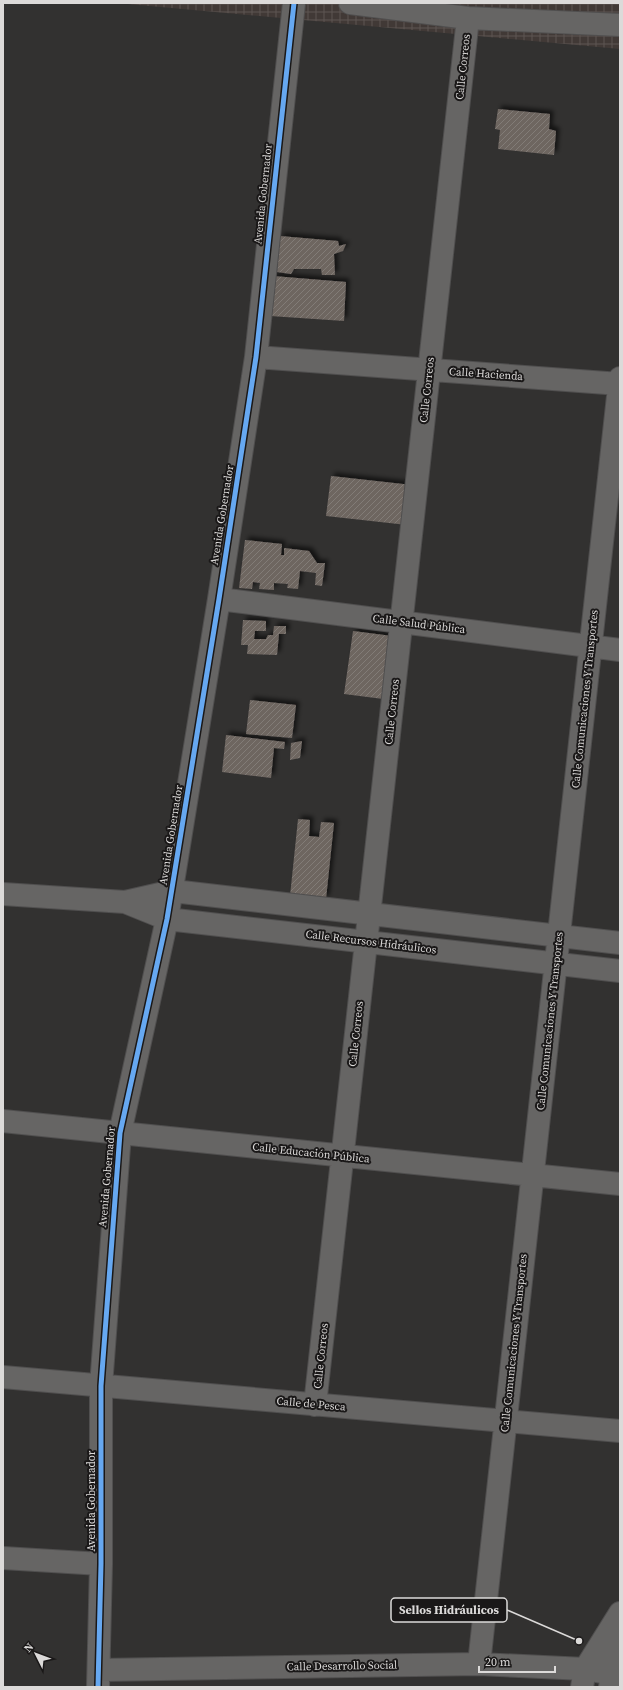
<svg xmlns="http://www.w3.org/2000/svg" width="623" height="1690" font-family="'Source Serif 4',serif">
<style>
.industrial{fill:url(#industrial-grid)}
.building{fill:url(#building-hatch);filter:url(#shadow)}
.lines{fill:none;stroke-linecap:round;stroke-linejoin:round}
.minor-casing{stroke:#504f4f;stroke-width:24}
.minor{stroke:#666564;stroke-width:22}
.cycleway-casing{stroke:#1a1818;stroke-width:8}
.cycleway{stroke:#66a8f1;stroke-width:5}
.labels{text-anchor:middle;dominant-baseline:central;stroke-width:4;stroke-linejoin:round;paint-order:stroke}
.street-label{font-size:11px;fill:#dcdad9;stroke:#1a1818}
.leader{fill:none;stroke:#dcdad9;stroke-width:1.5}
.callout-dot{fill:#dcdad9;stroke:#1a1818;stroke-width:1.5}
.callout{fill:#1a1818;stroke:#dcdad9;stroke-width:1.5}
.callout-label{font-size:12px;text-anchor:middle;font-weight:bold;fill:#dcdad9}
</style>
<defs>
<pattern id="industrial-grid" width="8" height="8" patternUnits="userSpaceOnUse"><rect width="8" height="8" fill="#413936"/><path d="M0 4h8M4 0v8" fill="none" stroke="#5c5552"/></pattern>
<pattern id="building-hatch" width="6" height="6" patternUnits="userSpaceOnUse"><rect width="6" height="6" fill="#6e6661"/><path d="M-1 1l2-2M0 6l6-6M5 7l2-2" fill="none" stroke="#827b77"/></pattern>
<filter id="shadow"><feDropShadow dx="3.5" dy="-3.5" stdDeviation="2" flood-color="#0009"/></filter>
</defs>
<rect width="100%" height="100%" fill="#323130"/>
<path class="industrial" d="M117,3H620V49Z"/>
<path class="building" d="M498,109L550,114L549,129L556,131L554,155L498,149L500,130L495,129Z
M280,236L338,241L339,246L346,244L343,251L334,254L335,275H322L321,269H294L291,274L277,272Z
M273,276L346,282L344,321L270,316Z
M331,476L412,485L407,525L326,516Z
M245,540L282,544L281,555H284V548L309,551L317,563H325L322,586L315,585L316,573L300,571L298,589L287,588L288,584L274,583V590L259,589L260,583L253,582L252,589L239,588Z
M243,620L266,621V631H255L254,639H266L268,635H273L274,626H286V634H279L277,655L247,654L248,645H241Z
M353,631L392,636L383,699L344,694Z
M250,700L296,705L292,738L246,734Z
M226,735L285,742L284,749L274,748L271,778L222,772Z
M302,741L300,758L290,760L291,743Z
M298,819L310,820L309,836L319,837L321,822L334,823L326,899L290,896Z"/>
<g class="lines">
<g class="minor-casing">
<path id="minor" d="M350,3L468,18L620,25
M256,357L620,384
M219,599L620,650
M3,894L125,902L167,919L620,971
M125,902L173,891L620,943
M3,1121L620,1184
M3,1377L620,1431
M315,1405L468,18
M3,1558L101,1564
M479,1664L620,378
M99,1670L479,1664L585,1669L613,1674
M98,1687L101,1564V1386L120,1133L167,919L219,599L256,357L294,3
M582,1687L585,1669L620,1613
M610,1687L620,1622"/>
</g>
<use href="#minor" class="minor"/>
<g class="cycleway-casing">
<path id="cycleway" d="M98,1687L101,1564V1386L120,1133L167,919L219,599L256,357L294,3"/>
</g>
<use href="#cycleway" class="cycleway"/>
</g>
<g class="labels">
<g class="street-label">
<text transform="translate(463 67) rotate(-84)">Calle Correos</text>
<text transform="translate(263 194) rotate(-84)">Avenida Gobernador</text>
<text transform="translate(486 374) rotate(4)">Calle Hacienda</text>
<text transform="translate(427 390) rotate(-84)">Calle Correos</text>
<text transform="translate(222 515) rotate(-81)">Avenida Gobernador</text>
<text transform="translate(419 624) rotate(7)">Calle Salud Pública</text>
<text transform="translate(585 699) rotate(-84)">Calle Comunicaciones Y Transportes</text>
<text transform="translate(392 712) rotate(-84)">Calle Correos</text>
<text transform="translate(171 835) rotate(-81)">Avenida Gobernador</text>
<text transform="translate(371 942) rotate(7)">Calle Recursos Hidráulicos</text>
<text transform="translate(550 1021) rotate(-84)">Calle Comunicaciones Y Transportes</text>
<text transform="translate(356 1034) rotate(-84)">Calle Correos</text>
<text transform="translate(311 1153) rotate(6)">Calle Educación Pública</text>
<text transform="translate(107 1177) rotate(-85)">Avenida Gobernador</text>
<text transform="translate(514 1343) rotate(-84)">Calle Comunicaciones Y Transportes</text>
<text transform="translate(321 1356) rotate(-84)">Calle Correos</text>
<text transform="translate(311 1404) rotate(5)">Calle de Pesca</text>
<text transform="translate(91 1501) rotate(-90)">Avenida Gobernador</text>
<text transform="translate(342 1666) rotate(-1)">Calle Desarrollo Social</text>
</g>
</g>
<path class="leader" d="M579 1641L507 1610"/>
<circle class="callout-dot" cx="579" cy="1641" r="4"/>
<rect class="callout" x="391" y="1598" width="116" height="24" rx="4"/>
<g class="callout-label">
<text x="449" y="1614">Sellos Hidráulicos</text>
</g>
<rect width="623" height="1690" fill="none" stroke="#dcdad9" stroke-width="8"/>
<g transform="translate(36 1654) rotate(312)" stroke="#1a1818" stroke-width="3" paint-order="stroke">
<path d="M0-3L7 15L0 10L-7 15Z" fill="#dcdad9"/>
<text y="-6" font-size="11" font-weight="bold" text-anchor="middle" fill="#dcdad9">N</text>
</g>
<path d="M479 1666v6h76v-6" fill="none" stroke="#dcdad9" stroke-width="2"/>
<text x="485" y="1666" font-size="12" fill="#dcdad9" stroke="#1a1818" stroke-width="3" paint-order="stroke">20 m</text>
</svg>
